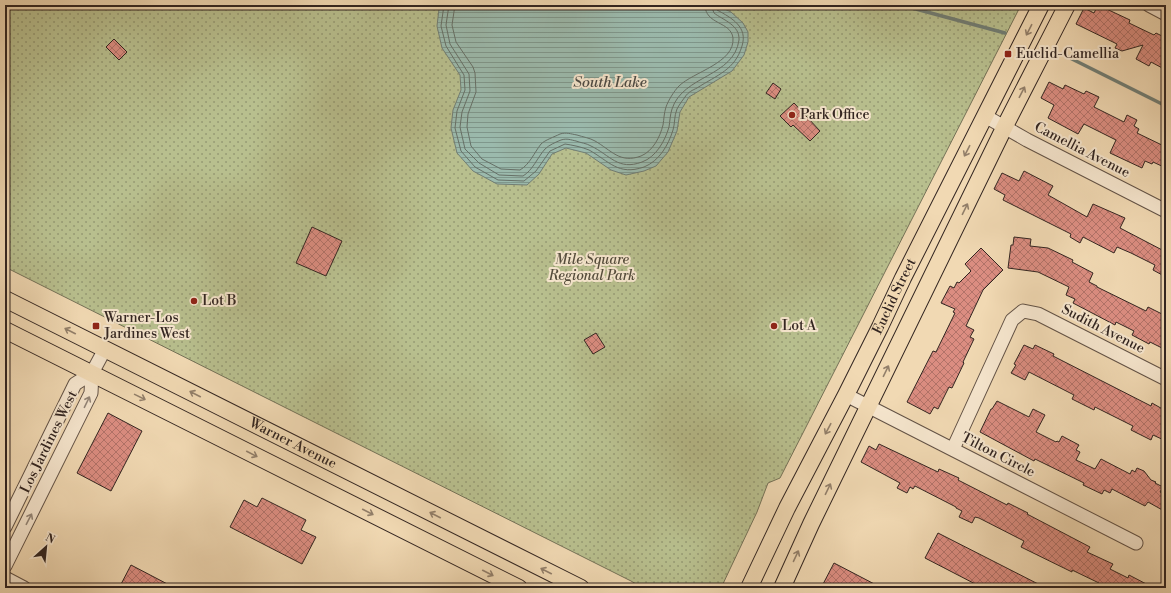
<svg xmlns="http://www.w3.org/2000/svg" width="1171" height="593" font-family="'Libre Bodoni',serif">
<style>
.park{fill:url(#park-dots);stroke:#757258}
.water{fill:url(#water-rules);stroke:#717e75}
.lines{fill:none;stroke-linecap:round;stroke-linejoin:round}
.shore{stroke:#667067;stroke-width:1}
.stream{stroke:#717e75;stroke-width:3.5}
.building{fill:url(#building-cross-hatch);stroke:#322521}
.minor-casing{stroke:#625246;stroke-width:15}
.major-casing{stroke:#322521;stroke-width:18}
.minor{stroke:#f6e6ce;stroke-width:13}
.major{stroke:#f1d9b3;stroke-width:16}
.oneway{stroke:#927f6a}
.oneway2{stroke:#948678}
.poi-dot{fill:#8f2418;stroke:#f6e6ce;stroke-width:1.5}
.labels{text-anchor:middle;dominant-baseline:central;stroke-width:4;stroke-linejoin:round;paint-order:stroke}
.poi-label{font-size:14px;fill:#322521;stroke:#f6e6ce;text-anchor:start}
.street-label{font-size:14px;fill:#322521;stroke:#f6e6ce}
.park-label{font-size:14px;font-style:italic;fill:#544c3c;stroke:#f6e6ce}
.water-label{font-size:15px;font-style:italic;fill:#4c4a44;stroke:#f6e6ce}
</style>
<defs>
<pattern id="park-dots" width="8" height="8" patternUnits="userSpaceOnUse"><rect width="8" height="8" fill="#b8bf8e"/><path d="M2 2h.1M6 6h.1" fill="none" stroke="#969b74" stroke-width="1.8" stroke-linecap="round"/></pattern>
<pattern id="water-rules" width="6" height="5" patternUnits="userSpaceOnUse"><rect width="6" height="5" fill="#9bbaad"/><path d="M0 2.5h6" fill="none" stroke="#7f978c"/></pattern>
<pattern id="building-cross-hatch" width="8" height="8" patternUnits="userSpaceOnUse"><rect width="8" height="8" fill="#db8d81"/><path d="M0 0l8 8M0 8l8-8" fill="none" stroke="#b27369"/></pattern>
</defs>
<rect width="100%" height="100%" fill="#f1d9b3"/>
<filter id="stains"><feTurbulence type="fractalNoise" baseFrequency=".005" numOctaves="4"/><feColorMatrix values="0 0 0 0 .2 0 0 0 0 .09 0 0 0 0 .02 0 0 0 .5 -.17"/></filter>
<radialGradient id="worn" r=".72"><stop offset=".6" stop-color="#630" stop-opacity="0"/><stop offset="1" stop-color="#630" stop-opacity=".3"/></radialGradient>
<path class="park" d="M5,5H1021L780,478L768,483L757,512L721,588H643L631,581L5,267Z"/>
<path class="water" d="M441,5H601L632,7L637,5H716L731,12L743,23L748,32V42L744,55L732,71L689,97L680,112L677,131L668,152L656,166L644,171L626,175L611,170L586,153L566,148L552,154L539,174L527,185L497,184L473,171L457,153L451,128L453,110L461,90L460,75L442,48L437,26L439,9Z"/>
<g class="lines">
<path class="shore" d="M444,5L441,26L446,46L464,75L465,90L457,111L455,128L461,151L475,167L498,180L524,181L536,171L550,151L565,144C572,145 582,147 589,150C609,161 618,176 644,167C659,161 668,146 673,130C675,124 674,116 677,109C679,105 682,101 685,97C688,92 693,90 697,88C717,75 735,70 742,46C748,27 732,18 717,10L716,5
M449,5L446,25L450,44L469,74L470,91L462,112L460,127L465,149L479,163L499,175L523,176C533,170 537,158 545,149C549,145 556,142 561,140C567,138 571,140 576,141C581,143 586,143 591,146C610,155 618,171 642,162C656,157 665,141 669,127C670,121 670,115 672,109C683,75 734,77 739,40C740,25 723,20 714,13L711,5
M455,5L452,25L456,42L473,67L475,73L476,92L468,114L467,127L471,146L482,159L501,169L520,170C530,164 534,153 541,144C545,140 554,137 560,134C566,132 571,134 577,135C583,137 590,138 595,141C611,150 620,164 641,156C653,151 660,137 663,125C664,119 664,113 666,107C668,101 674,91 679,86C693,72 735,63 733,38C731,21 705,25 705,5"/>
<path class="stream" d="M901,5L1005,33
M1066,56L1166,106"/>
</g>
<path class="building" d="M1098,5L1130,20L1129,23L1154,35L1156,33L1166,38V70L1151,62L1149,66L1136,59L1143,45L1122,51L1115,48L1117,44L1076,24L1084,8L1094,13Z
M114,39L127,52L119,60L106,47Z
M1049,82L1063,89L1065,85L1084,94L1086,91L1099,97L1094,107L1124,122L1127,115L1137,120L1134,126L1139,129L1137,133L1166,147V168L1153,162L1152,164L1145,161L1142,168L1110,153L1116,140L1084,124L1078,134L1048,118L1054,105L1041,98Z
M773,83L781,89L775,99L766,93Z
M794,103L820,131L810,141L793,125L791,127L780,116Z
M1024,171L1053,186L1048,195L1087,217L1093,204L1125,218L1120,228L1166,252V277L1153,270L1155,265L1131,253L1117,247L1114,253L1083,237L1080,243L1070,237L1071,234L1003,200L1005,195L994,189L1002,173L1019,181Z
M312,227L342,241L326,276L296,263Z
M1014,237L1031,239L1030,246L1048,248L1073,260L1072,262L1093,273L1089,282L1097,286V287L1146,311L1148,307L1166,316V350L1150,342L1149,344L1132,335L1134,331L1116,322L1115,325L1073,303L1075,299L1066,295L1069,287L1038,272L1008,268L1011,245H1013Z
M981,248L1003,270L983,290L966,326L974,330L970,337L974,339L963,362L964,363L952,388L949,387L938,409L934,407L930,414L907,402L933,351L936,352L955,313L953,312L955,309L941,303L950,286L954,288L957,282L959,283L971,271L965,264Z
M596,333L605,347L593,354L584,340Z
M1024,345L1033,349L1035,345L1054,354L1053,356L1151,406L1152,403L1166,411V441L1153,435L1151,440L1131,430L1133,426L1095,407L1094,410L1072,399L1074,395L1029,372L1025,380L1011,373L1016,365L1014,364Z
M997,401L1029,417L1033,409L1045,415L1036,432L1056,442L1057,441L1059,442L1062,436L1079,445L1076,450L1080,452L1076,460L1095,469L1101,459L1130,474L1132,470L1135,472L1137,468L1144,471L1151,480L1156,482L1155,483L1163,487L1160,492L1166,495V512L1148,502L1145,506L1112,489L1110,493L1104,490L1102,494L1083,485L1084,483L1035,459L1034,461L980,432L991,409H992Z
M108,413L142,431L111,491L77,473Z
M879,444L938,472L939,469L959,478L958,480L1007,505L1008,503L1028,513L1027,514L1090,547L1087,552L1113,564L1110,569L1128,578L1129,575L1154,588H1096L1099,583L1072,570V572L1021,547L1024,541L979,518L975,517L972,523L959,517L962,511L956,508V507L915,486L913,489L910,487L907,493L897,488L900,483L861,462L869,446L876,450Z
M262,498L306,520L301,530L316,537L302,564L230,527L244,500L257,507Z
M938,533L1046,588H983L925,558Z
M834,563L882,588H821Z
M131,565L175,588H119Z"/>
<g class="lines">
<g class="minor-casing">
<path id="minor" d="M1149,5L1166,14
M985,116L1027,140L1166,211
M846,395L1136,543
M953,449L1012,320L1023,311L1038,314L1166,379
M5,527L75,384L92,373
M5,566L91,393L92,373L105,349
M5,578L24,588"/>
</g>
<g class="major-casing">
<g id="major">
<path id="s1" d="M5,299L581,588"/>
<path d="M5,330L519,588"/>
<path id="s2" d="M749,588L787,508L846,395L880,327L903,278L1041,5"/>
<path d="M782,588L811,524L1005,126L1067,5"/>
</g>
</g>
<use href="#minor" class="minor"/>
<use href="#major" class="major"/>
</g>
<defs><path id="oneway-shaft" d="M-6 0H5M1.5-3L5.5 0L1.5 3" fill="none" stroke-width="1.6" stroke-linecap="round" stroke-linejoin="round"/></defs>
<g class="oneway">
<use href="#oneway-shaft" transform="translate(1029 30) rotate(117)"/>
<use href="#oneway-shaft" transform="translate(1022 92) rotate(-63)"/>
<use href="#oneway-shaft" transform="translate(967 151) rotate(117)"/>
<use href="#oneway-shaft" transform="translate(965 209) rotate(-64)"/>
<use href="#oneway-shaft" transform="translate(70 331) rotate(-153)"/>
<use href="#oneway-shaft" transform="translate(886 371) rotate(-64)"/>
<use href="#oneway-shaft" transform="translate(195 394) rotate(-153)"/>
<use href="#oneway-shaft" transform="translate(140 397) rotate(26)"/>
<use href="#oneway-shaft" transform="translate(828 429) rotate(118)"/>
<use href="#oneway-shaft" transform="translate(252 454) rotate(27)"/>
<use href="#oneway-shaft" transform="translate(828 489) rotate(-64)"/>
<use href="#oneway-shaft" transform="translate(368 512) rotate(27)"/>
<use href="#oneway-shaft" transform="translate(435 515) rotate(-153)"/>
<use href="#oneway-shaft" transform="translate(796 556) rotate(-65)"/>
<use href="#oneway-shaft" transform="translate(546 571) rotate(-153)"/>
<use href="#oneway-shaft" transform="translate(488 573) rotate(27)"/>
</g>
<g class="oneway2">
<use href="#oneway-shaft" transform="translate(87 402) rotate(-64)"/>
<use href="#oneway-shaft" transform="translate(29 519) rotate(-63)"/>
</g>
<g class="poi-dot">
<rect x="1004" y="50" width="8" height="8" rx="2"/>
<circle cx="792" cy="115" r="4"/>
<circle cx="194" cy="301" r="4"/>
<rect x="92" y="322" width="8" height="8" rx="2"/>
<circle cx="774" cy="326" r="4"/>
</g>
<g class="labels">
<g class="poi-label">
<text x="1016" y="54">Euclid-Camellia</text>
<text x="800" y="115">Park Office</text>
<text x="202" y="301">Lot B</text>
<text x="104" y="318">Warner-Los<tspan x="104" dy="16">Jardines West</tspan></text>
<text x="782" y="326">Lot A</text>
</g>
<g class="street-label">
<text transform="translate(1082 150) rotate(27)">Camellia Avenue</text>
<text stroke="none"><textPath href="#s2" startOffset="326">Euclid Street</textPath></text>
<text transform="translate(1103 329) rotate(27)">Sudith Avenue</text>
<text transform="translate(49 442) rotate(-64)">Los Jardines West</text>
<text stroke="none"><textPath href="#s1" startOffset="322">Warner Avenue</textPath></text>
<text transform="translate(998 455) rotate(27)">Tilton Circle</text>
</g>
<g class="park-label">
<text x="592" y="260">Mile Square<tspan x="592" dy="16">Regional Park</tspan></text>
</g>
<g class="water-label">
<text x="610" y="82">South Lake</text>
</g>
</g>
<rect width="1171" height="593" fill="none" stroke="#f1d9b3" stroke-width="20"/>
<rect x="6" y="6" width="1159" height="581" fill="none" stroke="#322521" stroke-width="2"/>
<rect x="10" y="10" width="1151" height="573" fill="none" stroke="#322521"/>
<g transform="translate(46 547) rotate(27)" stroke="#f6e6ce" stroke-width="3" paint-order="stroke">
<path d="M0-3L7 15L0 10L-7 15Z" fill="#322521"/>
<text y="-6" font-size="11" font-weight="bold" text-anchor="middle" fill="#322521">N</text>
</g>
<rect width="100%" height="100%" filter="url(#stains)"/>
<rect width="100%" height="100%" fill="url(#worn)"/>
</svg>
